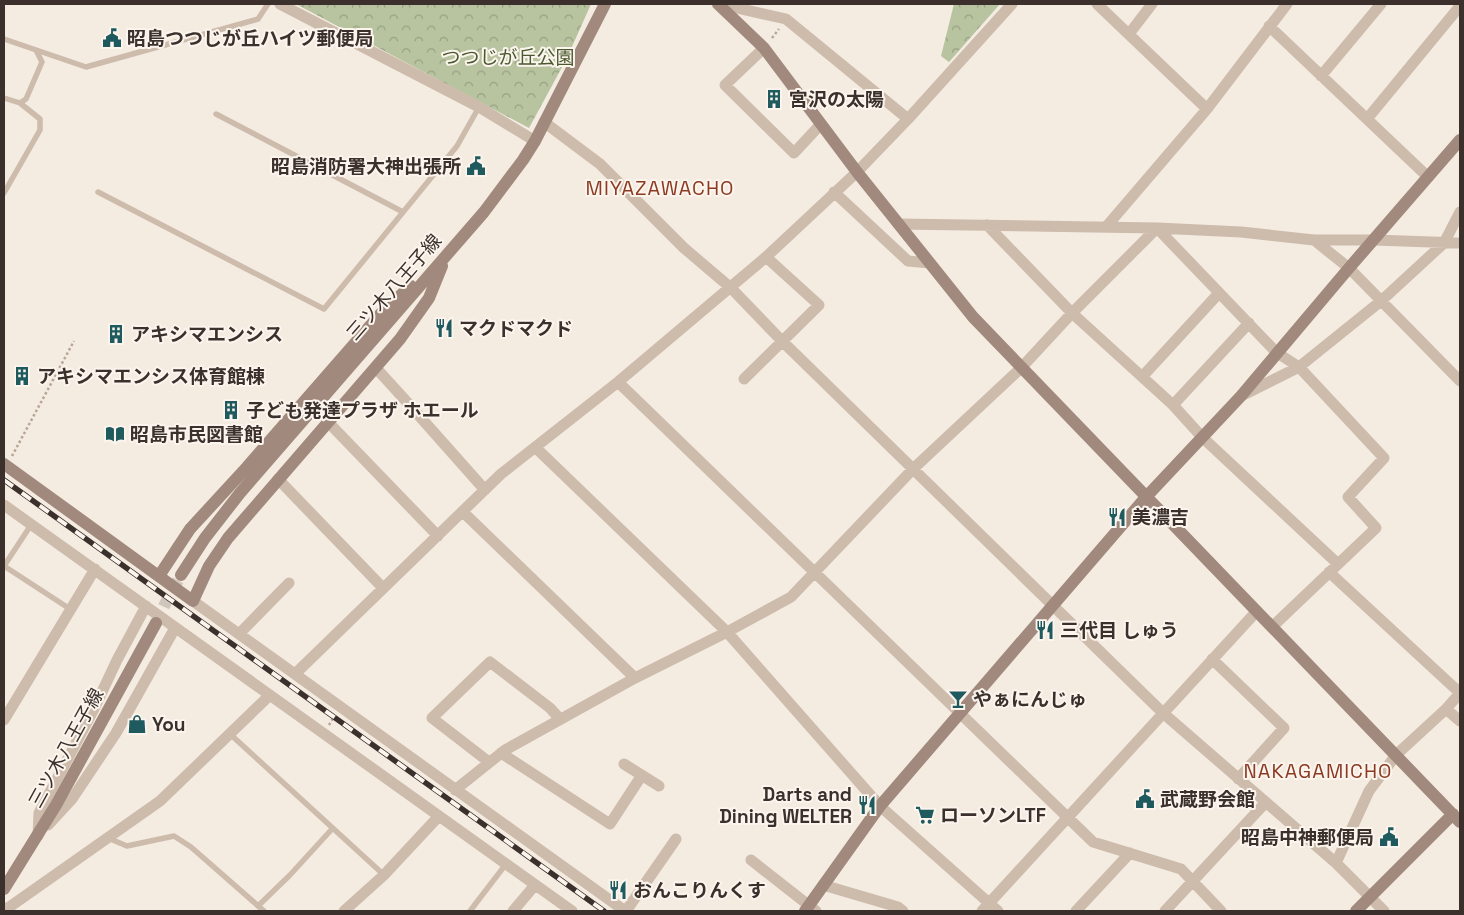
<svg xmlns="http://www.w3.org/2000/svg" width="1464" height="915" font-family="'Space Grotesk','Noto Sans JP',sans-serif">
<style>
.forest{fill:url(#forest-crowns)}
.lines{fill:none;stroke-linecap:round;stroke-linejoin:round}
.secondary-tunnel{stroke:#cfc6bd;stroke-width:12;stroke-dasharray:12 6;stroke-linecap:butt}
.path{stroke:#b9a596;stroke-width:2.5;stroke-dasharray:2.5 2.5;stroke-linecap:butt}
.lane{stroke:#cdbbac;stroke-width:5.5}
.street{stroke:#cdbbac;stroke-width:11}
.secondary{stroke:#a18a7d;stroke-width:12}
.rail-casing{stroke:#3b302b;stroke-width:5.5}
.rail{stroke:#fbf5ee;stroke-width:4;stroke-dasharray:11;stroke-linecap:butt}
.labels{text-anchor:middle;dominant-baseline:central;stroke-width:4;stroke-linejoin:round;paint-order:stroke}
.poi-label{font-size:19px;font-weight:bold;fill:#3b302b;stroke:#fbf5ee;text-anchor:start}
.park-label{font-size:19px;fill:#4a5a2e;stroke:#fbf5ee}
.street-label{font-size:19px;fill:#3b302b;stroke:#fbf5ee}
.neighbourhood-label{font-size:20px;letter-spacing:1px;fill:#8c3b22;stroke:#fbf5ee}
</style>
<defs>
<pattern id="forest-crowns" width="20" height="18" patternUnits="userSpaceOnUse" patternTransform="scale(1.25)"><rect width="20" height="18" fill="#b8c4a0"/><path d="M2 6a3 3 0 1 1 6 0M12 15a3 3 0 1 1 6 0" fill="none" stroke="#97a083"/></pattern>
</defs>
<rect width="100%" height="100%" fill="#f4ebe1"/>
<path class="forest" d="M296,4H591L567,58L529,128Z
M954,4H1000L949,62L941,56Z"/>
<g class="lines">
<path class="secondary-tunnel" d="M156,623L168,598L181,575"/>
<path class="path" d="M772,38L779,29
M12,456L74,341
M329,725L335,715"/>
<path class="lane" d="M4,39L86,67L258,19L268,4
M4,98L20,103L40,119V130L4,193
M20,103L26,99L42,62L36,50
M216,114L403,212
M98,192L324,309L457,146L479,107
M31,525L4,566L70,609
M230,734L384,875
M108,838L127,846L174,836L191,847L264,911
M258,906L290,875L332,829
M470,911L506,864"/>
<path class="street" d="M280,4L479,107L535,141
M719,4L786,19L908,119
M1097,4L1207,109
M1269,26L1428,177
M1129,34L1152,4
M764,48L725,85L794,153L820,125
M1321,76L1381,4
M1367,119L1460,6
M544,122L600,164L684,248L731,288L782,341L1163,713L1336,863L1384,911
M834,192L908,261L930,263
M898,224L1157,228L1241,232L1314,240H1374L1460,243
M987,225L1072,313L1173,405L1202,437L1338,564
M1106,227L1207,109L1287,4
M1314,240L1349,268L1460,381
M376,368L406,401L485,490
M1142,377L1219,293
M744,379L819,305L766,257
M618,382L1093,842L1181,869L1221,911
M1243,395L1299,367L1381,301L1444,243L1460,212
M1173,405L1249,323
M328,422L438,536
M535,447L727,632L880,806L998,911
M278,479L383,588
M4,505L572,911
M463,512L635,678
M1329,572L1460,693
M193,601L625,911
M239,634L289,583
M1212,659L1284,728L1238,779
M295,674L501,474L618,382L766,257L857,172L908,119L1012,4
M1446,709L1460,721
M4,720L95,569
M501,753L610,824L642,775
M489,762L432,718L490,662L550,708L560,719
M624,764L659,786
M455,790L505,750L635,678L727,632L791,597L913,469L1022,367L1072,313L1157,228L1276,352L1299,367L1384,458L1348,497L1376,528L1272,627
M48,825L72,799L116,733L175,628
M38,836L39,813L93,711L117,660L146,606
M751,860L816,911
M1336,863L1369,791L1396,755L1446,709L1460,693
M823,885L898,907L903,911
M4,908H8L160,801L270,695
M344,911L384,875L439,816
M513,911L535,885
M626,911L676,839
M982,911L1256,612
M1076,911L1130,853
M1165,911L1266,802"/>
<path class="secondary" d="M718,4L764,48L857,172L973,317L1460,822
M4,464L193,601L209,566L228,538L400,339L429,298L442,266
M181,575L205,538L240,493L484,212L523,160L535,141L605,4
M159,576L190,529L247,467L384,310L411,286
M4,889L56,805L156,623
M805,911L880,806L1147,496L1241,396L1349,268L1460,140
M1356,911L1453,814"/>
<g class="rail-casing">
<path id="rail" d="M4,480L604,911"/>
</g>
<use href="#rail" class="rail"/>
</g>
<defs>
<g id="civic-bare" transform="scale(1.5)"><path d="M-.6-6.5H3V-4.5H.6V-3L4-1V1h2V6H-6V1h2V-1L-.6-3ZM-1.2 2.5V6h2.4V2.5Z" fill="#1f5a5e" stroke="#fbf5ee" stroke-width="2.5" paint-order="stroke"/></g>
<g id="building-bare" transform="scale(1.5)"><path d="M-4-6H4V6H1V3H-1V6H-4ZM-2.5-4.3h1.7v1.8h-1.7ZM.8-4.3h1.7v1.8H.8ZM-2.5-1h1.7V.8h-1.7ZM.8-1h1.7V.8H.8Z" fill="#1f5a5e" stroke="#fbf5ee" stroke-width="2.5" paint-order="stroke"/></g>
<g id="restaurant-bare" transform="scale(1.5)"><path d="M-5-6h1v4h1v-4h1v4h1v-4h1v5L-1.5 .5V6h-2V.5L-5-1ZM5-6V6H3V1.5H1.5Q1.5-4 5-6Z" fill="#1f5a5e" stroke="#fbf5ee" stroke-width="2.5" paint-order="stroke"/></g>
<g id="library-bare" transform="scale(1.5)"><path d="M-6-4Q-3-5.5-.7-3.5V5Q-3 3-6 4ZM6-4Q3-5.5 .7-3.5V5Q3 3 6 4Z" fill="#1f5a5e" stroke="#fbf5ee" stroke-width="2.5" paint-order="stroke"/></g>
<g id="bar-bare" transform="scale(1.5)"><path d="M-6-5H6L.8 .8V4.5H3.5V6h-7V4.5H-.8V.8Z" fill="#1f5a5e" stroke="#fbf5ee" stroke-width="2.5" paint-order="stroke"/></g>
<g id="shop-bare" transform="scale(1.5)"><path d="M-5-2.5h2.3a2.7 3.5 0 0 1 5.4 0H5L5.5 6h-11ZM-1.5-2.5h3a1.5 2.3 0 0 0-3 0Z" fill="#1f5a5e" stroke="#fbf5ee" stroke-width="2.5" paint-order="stroke"/></g>
<g id="supermarket-bare" transform="scale(1.5)"><path d="M-6-5.5h2.5l.6 2H6L4.5 2H-2.5L-4.4-4H-6ZM-1.5 3.2a1.3 1.3 0 1 0 .1 0ZM3 3.2a1.3 1.3 0 1 0 .1 0Z" fill="#1f5a5e" stroke="#fbf5ee" stroke-width="2.5" paint-order="stroke"/></g>
</defs>
<g fill-rule="evenodd">
<use href="#civic-bare" x="112" y="38"/>
<use href="#building-bare" x="774" y="99"/>
<use href="#civic-bare" x="476" y="166"/>
<use href="#restaurant-bare" x="444" y="328"/>
<use href="#building-bare" x="116" y="334"/>
<use href="#building-bare" x="22" y="376"/>
<use href="#building-bare" x="231" y="410"/>
<use href="#library-bare" x="115" y="434"/>
<use href="#restaurant-bare" x="1117" y="517"/>
<use href="#restaurant-bare" x="1045" y="630"/>
<use href="#bar-bare" x="958" y="699"/>
<use href="#shop-bare" x="137" y="724"/>
<use href="#civic-bare" x="1145" y="799"/>
<use href="#restaurant-bare" x="867" y="805"/>
<use href="#supermarket-bare" x="925" y="815"/>
<use href="#civic-bare" x="1389" y="837"/>
<use href="#restaurant-bare" x="618" y="890"/>
</g>
<g class="labels">
<g class="poi-label">
<text x="127" y="38">昭島つつじが丘ハイツ郵便局</text>
<text x="789" y="99">宮沢の太陽</text>
<text x="461" y="166" text-anchor="end">昭島消防署大神出張所</text>
<text x="459" y="328">マクドマクド</text>
<text x="131" y="334">アキシマエンシス</text>
<text x="37" y="376">アキシマエンシス体育館棟</text>
<text x="246" y="410">子ども発達プラザ ホエール</text>
<text x="130" y="434">昭島市民図書館</text>
<text x="1132" y="517">美濃吉</text>
<text x="1060" y="630">三代目 しゅう</text>
<text x="973" y="699">やぁにんじゅ</text>
<text x="152" y="724">You</text>
<text x="852" y="794" text-anchor="end">Darts and<tspan x="852" dy="22">Dining WELTER</tspan></text>
<text x="1160" y="799">武蔵野会館</text>
<text x="940" y="815">ローソンLTF</text>
<text x="1374" y="837" text-anchor="end">昭島中神郵便局</text>
<text x="633" y="890">おんこりんくす</text>
</g>
<g class="park-label">
<text x="508" y="57">つつじが丘公園</text>
</g>
<g class="street-label">
<text transform="translate(394 287) rotate(-49)">三ツ木八王子線</text>
<text transform="translate(66 748) rotate(-61)">三ツ木八王子線</text>
</g>
<g class="neighbourhood-label">
<text x="660" y="188">MIYAZAWACHO</text>
<text x="1318" y="771">NAKAGAMICHO</text>
</g>
</g>
<rect width="1464" height="915" fill="none" stroke="#3b302b" stroke-width="10"/>
</svg>
